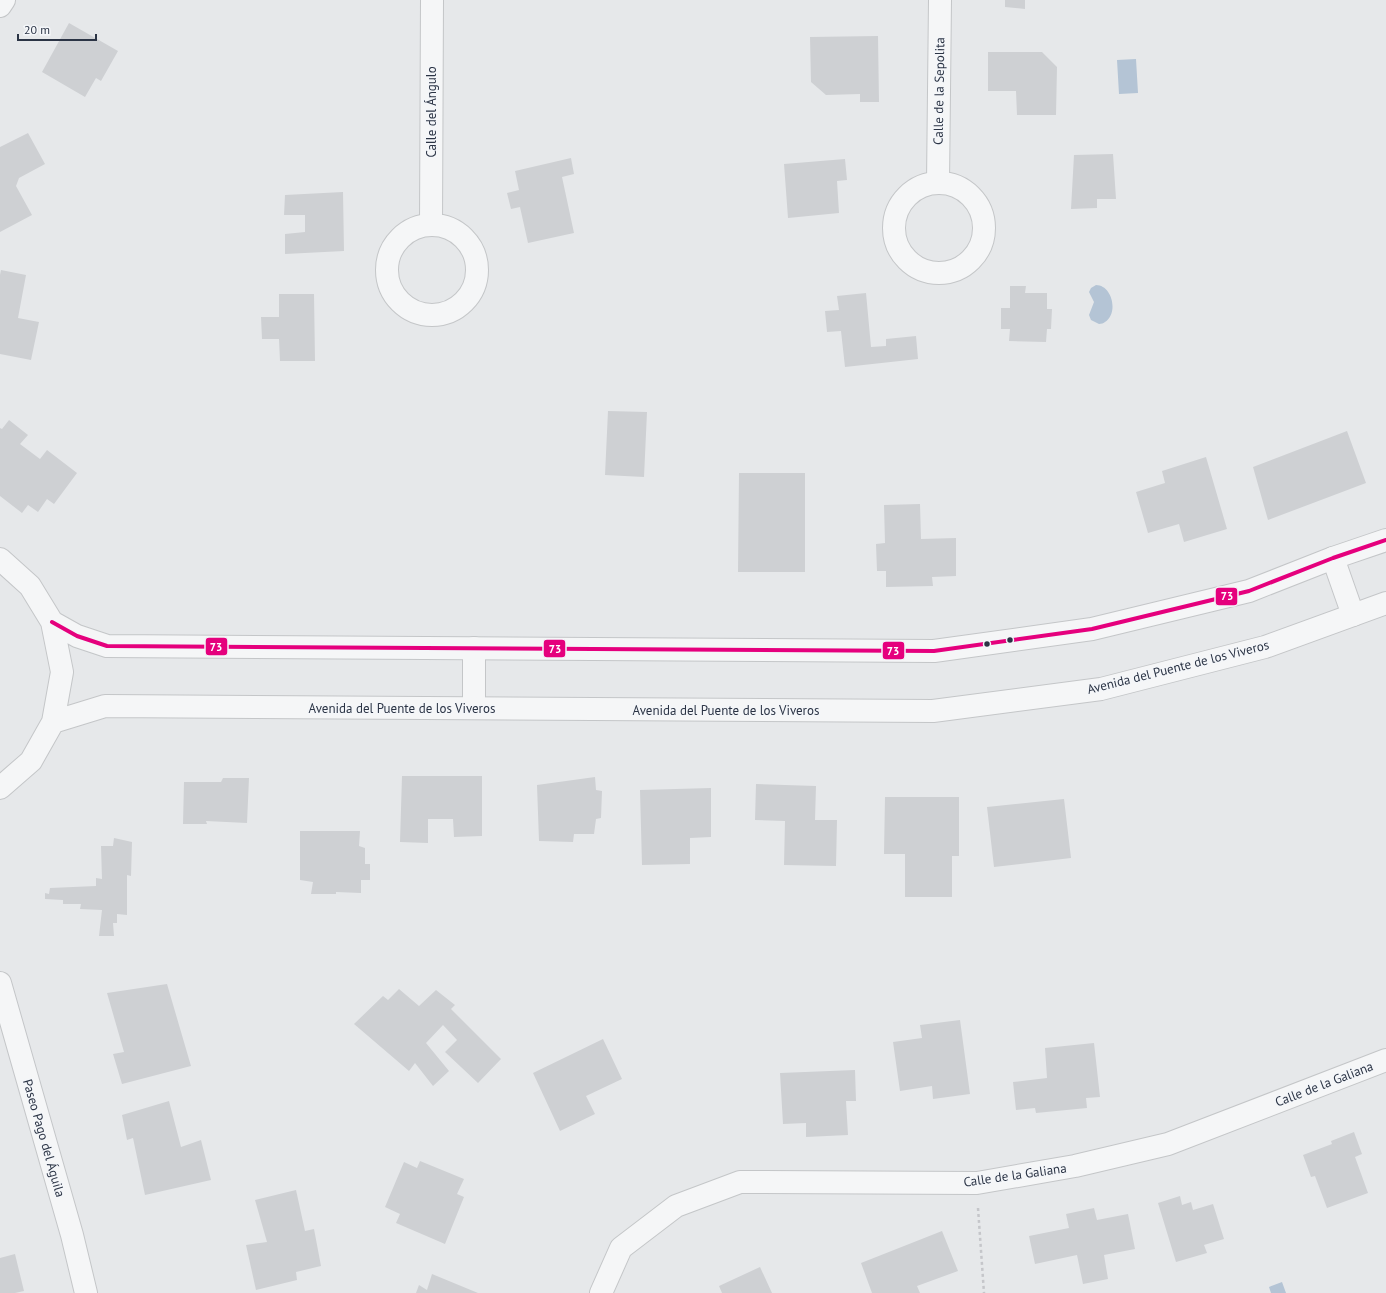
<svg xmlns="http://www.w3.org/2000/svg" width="1386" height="1293" viewBox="0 0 1386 1293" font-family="'PT Sans',sans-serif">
<rect width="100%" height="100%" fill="#e6e8ea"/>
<path fill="#b4c4d5" d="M1136,59l2,34 -19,1 -2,-34z
M1096,285c16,0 23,28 9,37 -1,1 -4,2 -6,2l-8,-4 -2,-5 5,-13 -5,-10 2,-4z
M1282,1282l4,11h-15l-2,-6z"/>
<path fill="#ced0d3" d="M1005,0h20v9l-20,-2z
M69,23l49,28 -17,30 -5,-3 -11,19 -43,-25z
M878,36l1,66h-19v-8l-34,1 -15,-13 -1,-45z
M988,52h54l15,15 -1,48h-39l-1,-24h-28z
M28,133l17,31 -26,14 -3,8 16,29 -32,17v-85z
M1113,154l3,45h-19v9l-26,1 3,-54z
M571,158l3,16 -12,3 12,56 -46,10 -8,-36 -9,2 -4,-16 12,-3 -4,-19z
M845,159l2,21 -10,1 2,32 -51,5 -4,-54z
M343,192l1,59 -59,3v-20l20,-2v-17h-21l1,-20z
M1,270l25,5 -8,43 21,4 -8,38 -31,-6v-79z
M1010,286h16l-1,7h22v16h5l-1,20h-4l-1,13 -37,-1 1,-12h-9v-21h9z
M866,293l5,54 15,-1v-7l30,-3 2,23 -73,8 -4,-36 -14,1 -2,-21 14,-1 -2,-14z
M279,294h35l1,67h-35l-1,-22h-17l-1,-22h18z
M608,411l39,1 -3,65 -39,-2z
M9,420l19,15 -8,9 20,15 7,-9 30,23 -23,31 -7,-5 -9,13 -10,-7 -6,8 -22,-17v-68l2,1z
M1347,431l19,52 -98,37 -15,-53z
M1206,457l21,72 -43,13 -5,-18 -31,9 -12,-41 29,-9 -3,-12z
M739,473h66v99h-67z
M920,504l1,35 35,-1v38l-24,1 1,9 -47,1v-16h-9l-1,-27 9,-1 -1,-38z
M402,776h80v60l-28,1 -1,-18h-25v24l-28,-1z
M595,777l1,13 6,1 -1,27 -5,1 -2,15h-20l-1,8 -34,-1 -2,-56z
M223,778h26l-2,45 -41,-2 1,3h-24l1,-42h37z
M756,784l60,2 -1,34h22l-1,46 -52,-1 1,-44 -30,-1z
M711,788v49l-21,1v26l-48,1 -2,-75z
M885,797h74v59h-7v41h-47v-43h-21z
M1064,799l7,59 -77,9 -7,-60z
M300,831h60l-1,15 6,2v16h5v16h-9v13l-25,-1v2h-25l2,-12 -13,-2z
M114,838l18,4 -1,34 -4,-1v40l-10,-1v9h-4l1,13h-15l3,-26 -22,-1 1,-5h-18v-4l-18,-1v-6l4,1 1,-6 46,-2v-8l6,1 -1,-33h12z
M167,984l24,82 -69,18 -9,-30 11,-2 -17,-59z
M399,989l20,17 17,-16 19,15 -4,4 50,50 -23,24 -33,-31 12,-12 -14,-15 -17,18 23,28 -16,15 -18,-23 -6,8 -55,-47 29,-28 5,4z
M960,1020l10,74 -37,5 -1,-13 -32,5 -7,-49 29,-4 -2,-13z
M603,1039l19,40 -36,17 9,18 -35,17 -27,-58z
M1094,1043l6,54 -14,1 1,10 -51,5 -1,-5 -19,2 -3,-28 34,-4 -2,-30z
M855,1070l1,31h-10l2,34 -42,2v-14l-23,1 -3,-51z
M169,1101l12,46 20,-7 10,40 -66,15 -12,-57 -6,2 -5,-25z
M1354,1132l8,22 -7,3 13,36 -41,15 -12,-32 -4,1 -8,-22 29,-11 -1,-3z
M420,1161l44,18 -7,15 7,3 -19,47 -49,-21 4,-9 -15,-7 19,-45 13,6z
M296,1190l9,41 9,-2 7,37 -25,6 1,8 -41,10 -10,-45 21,-3 -12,-42z
M1180,1196l2,9 9,-3 2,8 20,-6 11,35 -20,6 3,8 -31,9 -18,-59z
M1094,1208l3,12 31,-6 7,35 -31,6 4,24 -25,5 -6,-29 -42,9 -6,-28 40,-8 -3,-14z
M942,1231l16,40 -41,15 3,7h-48l-11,-30z
M15,1254l9,37 -9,2h-15v-35z
M760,1267l12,26h-50l-3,-7z
M432,1274l46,19h-62l3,-8 8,5z"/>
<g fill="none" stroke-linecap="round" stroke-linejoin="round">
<defs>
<path id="minor" d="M0,6l4,-6
M894 228a45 45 0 1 1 90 0a45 45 0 1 1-90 0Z
M938,183l2,-183
M431,224l1,-224
M387 270a45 45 0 1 1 90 0a45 45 0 1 1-90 0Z
M1333,558l20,57
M474,648v60
M0,983l72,252 14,58
M601,1293l20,-45 55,-42 64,-24 237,1 98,-17 93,-22 218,-84"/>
<path id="tertiary" d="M0,559l30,27 22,36 10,50 -9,50 -22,39 -31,27
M52,622l25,14 30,10 827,5 158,-22 157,-38 84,-33 53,-18
M53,722l52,-16 828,5 168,-22 164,-42 121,-44"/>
</defs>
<use href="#minor" stroke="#c4c6c8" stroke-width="24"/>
<use href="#tertiary" stroke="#c4c6c8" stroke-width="24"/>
<path stroke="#c5c6ca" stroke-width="2.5" stroke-dasharray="3 3" stroke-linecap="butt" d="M978,1208l6,85"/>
<use href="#minor" stroke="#f5f6f7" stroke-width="22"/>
<use href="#tertiary" stroke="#f5f6f7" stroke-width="22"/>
<defs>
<path id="bus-1" d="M52,622l25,14 30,10 827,5 158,-22 157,-38 84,-33 53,-18"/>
</defs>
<use href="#bus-1" stroke="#f4f6f9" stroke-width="7"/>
<use href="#bus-1" stroke="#e5007d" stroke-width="4"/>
</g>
<g fill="#2b3445" stroke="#f4f6f9" stroke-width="1.5">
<circle cx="1010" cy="640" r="3.5"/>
<circle cx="987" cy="644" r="3.5"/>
</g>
<g text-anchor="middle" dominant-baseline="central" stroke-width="3" stroke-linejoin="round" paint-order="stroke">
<g font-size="13" fill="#2b3445" stroke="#f4f6f9">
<text transform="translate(939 91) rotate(-89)">Calle de la Sepolita</text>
<text transform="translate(431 112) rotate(-90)">Calle del Ángulo</text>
<text transform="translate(1178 667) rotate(-14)">Avenida del Puente de los Viveros</text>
<text x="402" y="708">Avenida del Puente de los Viveros</text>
<text x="726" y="710">Avenida del Puente de los Viveros</text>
<text transform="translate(1324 1084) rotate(-21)">Calle de la Galiana</text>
<text transform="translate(44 1138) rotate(74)">Paseo Pago del Águila</text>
<text transform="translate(1015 1175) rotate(-8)">Calle de la Galiana</text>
</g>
</g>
<g stroke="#f4f6f9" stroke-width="1.5">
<rect x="1215" y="587" width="23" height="19" rx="4" fill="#e5007d"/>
<rect x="205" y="637" width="23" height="19" rx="4" fill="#e5007d"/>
<rect x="543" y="639" width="23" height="19" rx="4" fill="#e5007d"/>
<rect x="882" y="641" width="23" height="19" rx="4" fill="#e5007d"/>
</g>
<g font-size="11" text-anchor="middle" font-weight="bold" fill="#fff">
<text x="1227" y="600">73</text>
<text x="216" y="651">73</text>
<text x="555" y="653">73</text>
<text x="893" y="655">73</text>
</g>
<path d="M18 34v6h78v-6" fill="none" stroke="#2b3445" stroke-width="2"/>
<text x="24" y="34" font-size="12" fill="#2b3445" stroke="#f4f6f9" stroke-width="3" paint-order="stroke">20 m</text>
</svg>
